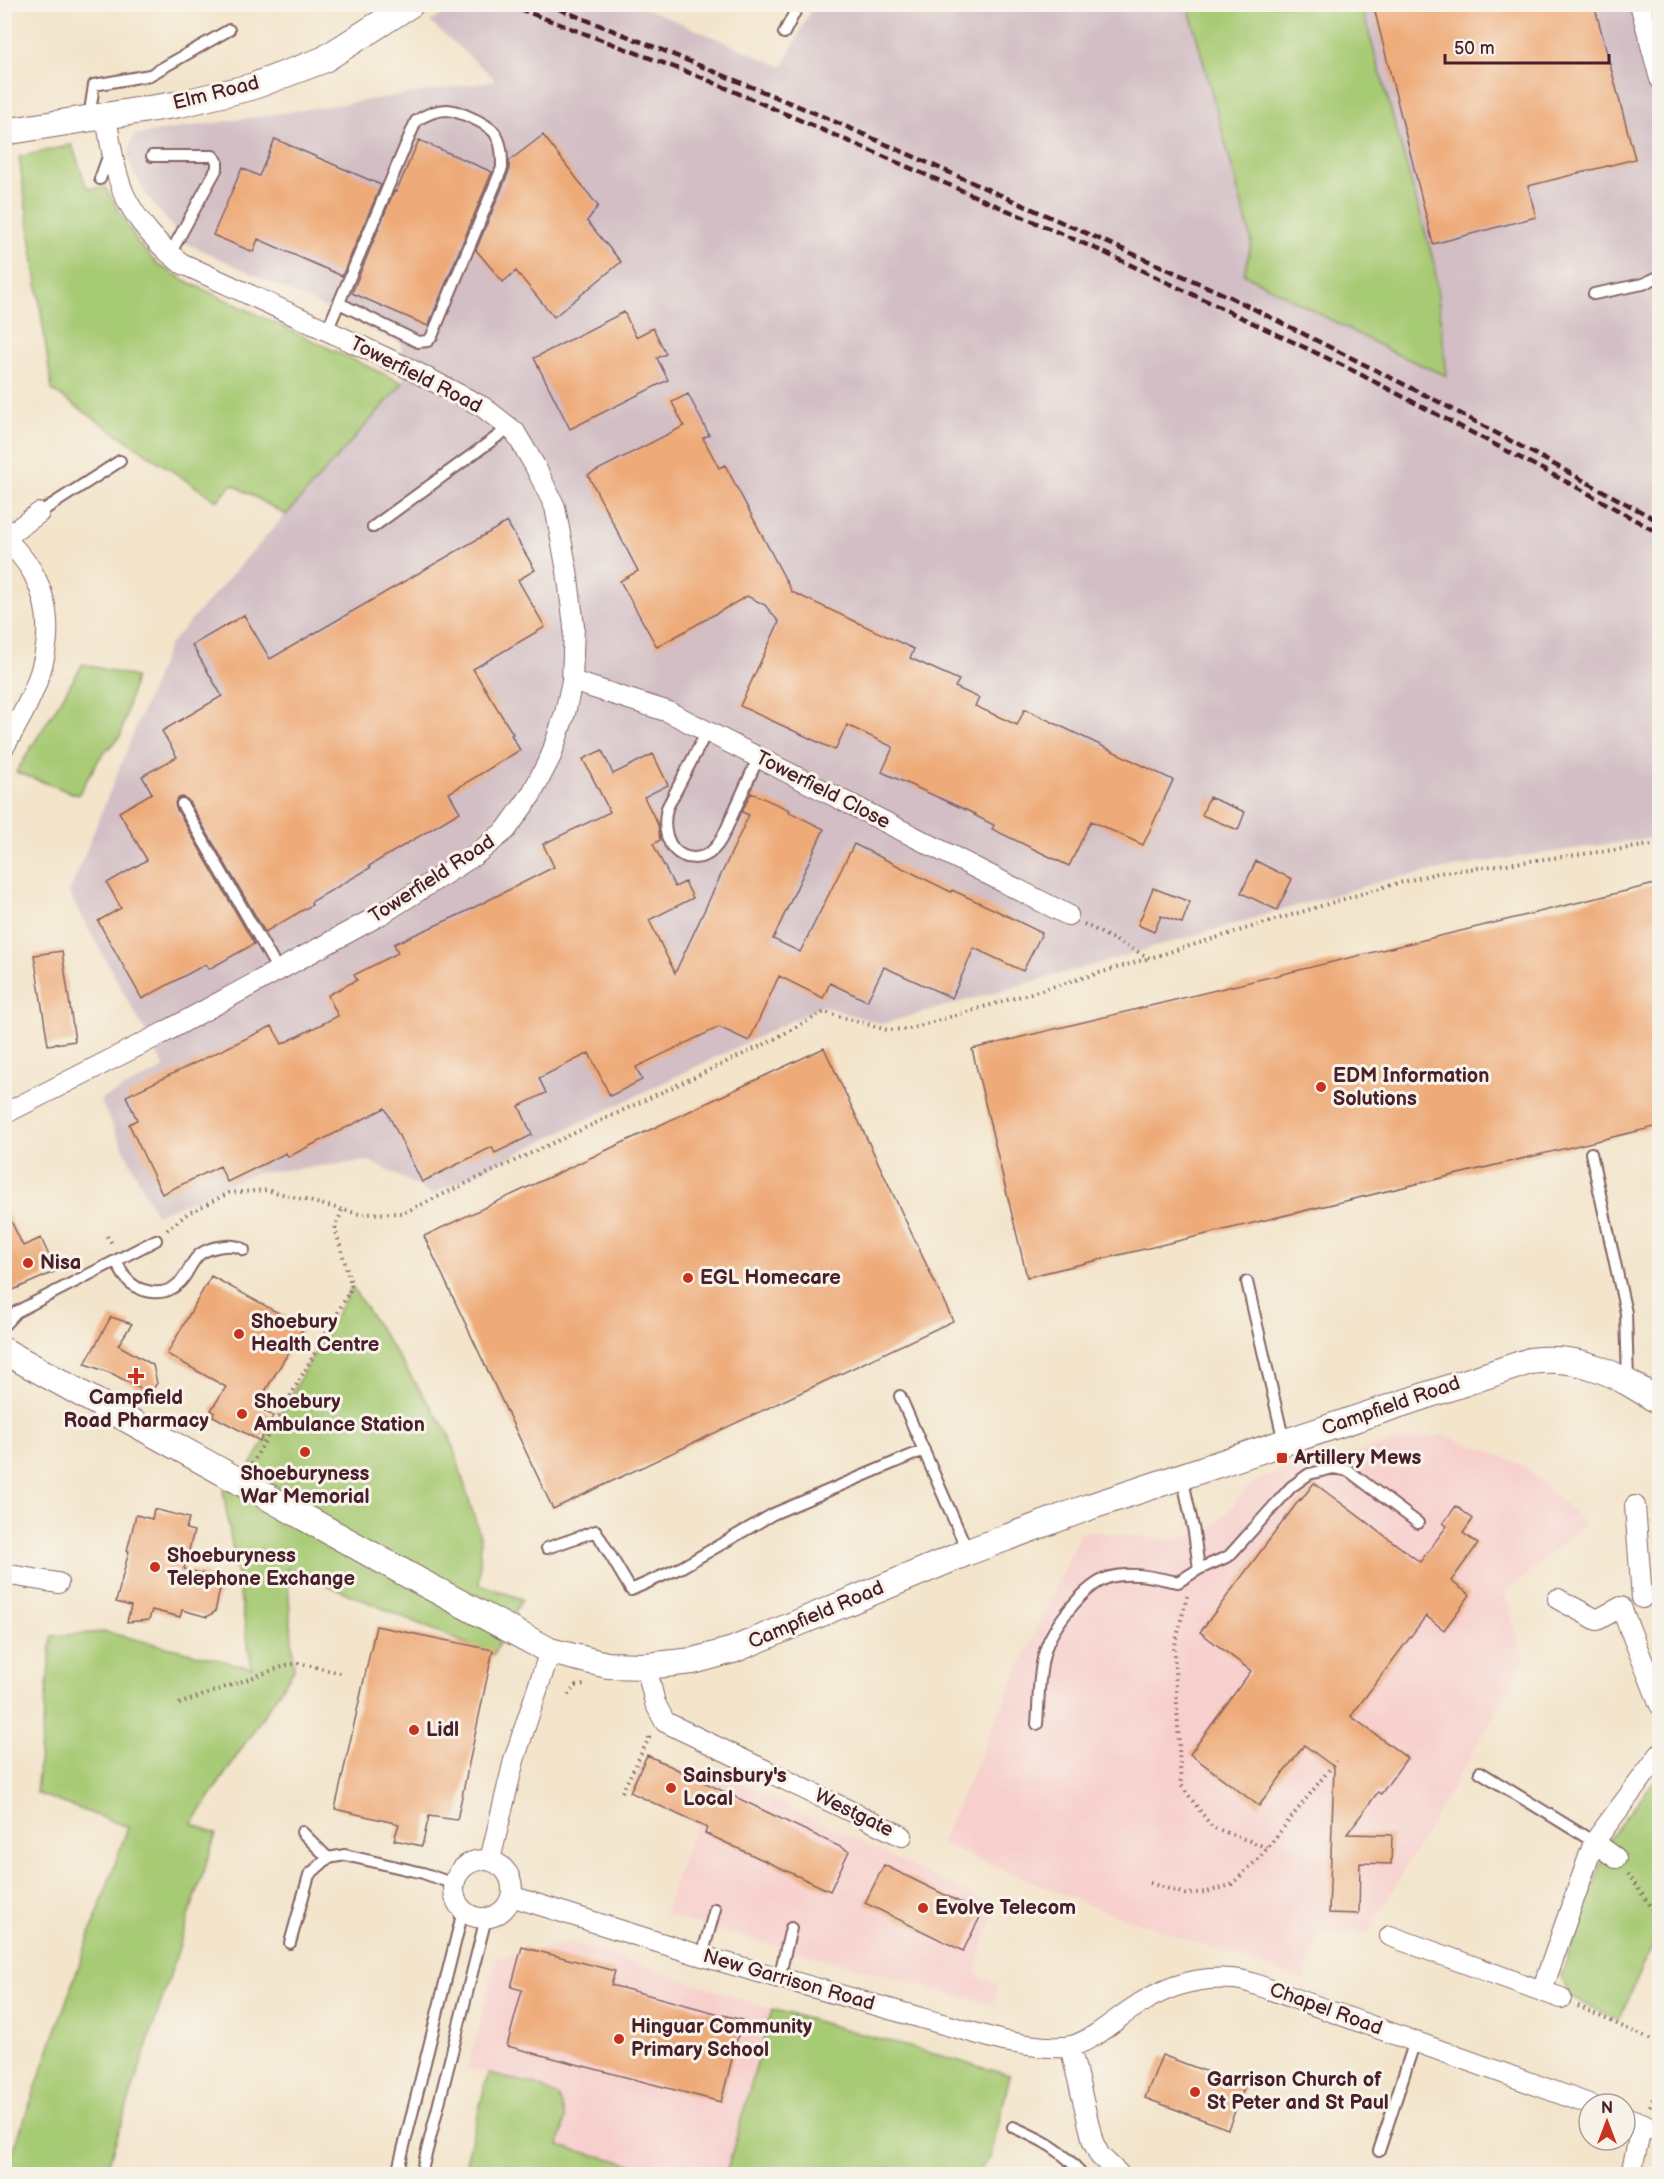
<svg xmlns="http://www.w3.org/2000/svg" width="1664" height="2179" viewBox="0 0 1664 2179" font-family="'Balsamiq Sans',sans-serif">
<rect width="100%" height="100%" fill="#f7f3e8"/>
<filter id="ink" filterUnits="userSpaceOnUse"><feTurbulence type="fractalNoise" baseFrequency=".0167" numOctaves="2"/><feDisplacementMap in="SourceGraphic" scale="12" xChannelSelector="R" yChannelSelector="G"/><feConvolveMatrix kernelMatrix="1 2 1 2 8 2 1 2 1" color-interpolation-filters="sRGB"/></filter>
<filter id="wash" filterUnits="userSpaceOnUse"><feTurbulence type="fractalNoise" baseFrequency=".008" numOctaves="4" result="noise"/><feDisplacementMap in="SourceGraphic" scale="24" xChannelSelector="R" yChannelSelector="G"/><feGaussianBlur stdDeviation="1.35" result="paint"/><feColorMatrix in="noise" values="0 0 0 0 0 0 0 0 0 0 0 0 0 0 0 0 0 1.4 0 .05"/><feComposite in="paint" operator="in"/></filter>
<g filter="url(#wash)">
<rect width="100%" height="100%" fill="#f3e4ca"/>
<path fill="#f7d0ce" d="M1443,1435l48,16 34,16 30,27 30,30 -80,70 20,68 -157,271 -49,-1 -15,49 -202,-71 -162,-66 140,-311 8,-2 88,9 39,-15 37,-42 16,-8 125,-32z
M721,1774l275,133 -20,61 3,9 19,7 -5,21 -329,-90 23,-70z
M571,1942l201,67 -46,165h-55l-113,-28 7,-27 -28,-34 -70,-16 30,-111z"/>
<path fill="#d2bec4" d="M458,5h181l144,62 30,-62h846v832l-155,22 -115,20 -282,82 -225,63 -60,-18 -389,188 -64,-33 -113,12 -100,42 -56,-115 65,-32 -96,-175 100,-248 234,-262 -2,-40 -215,-100 -39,-47 -16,-29 -3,-13 3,-10 4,-9 360,-54 -3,-5 -62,-54z"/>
<path fill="#a7ca74" stroke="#787450" stroke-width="1.5" d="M1188,5h173l73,258 13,113 -53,-23 -150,-79 8,-32z
M72,145l15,43 18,-1 33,56 20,22 30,17 215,101 -117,132 -54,-31 -15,17 -165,-111 -33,-233z
M83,664l52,13 -14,58 -22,24 -21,36 -62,-23z
M352,1287l97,147 32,105 -2,45 43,15 -29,56 -206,-87 7,101 -102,155 24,10 -111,340h-100l123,-347 -92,-34 16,-157 54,-4 146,36 -29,-178 19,-9z
M1659,1775v156l-40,89 -48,-22 -10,-22 49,-139z
M772,2009l238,66 -19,81 -14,18h-251z
M488,2074l49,11 22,12 6,22 -6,27 112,28h-208z"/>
<g id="blocks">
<path fill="#eeab79" d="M1373,4h221l41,155 -107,27 8,31 -103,27z
M543,135l55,71 -11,15 34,41 -67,55 -38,-46 -13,11 -27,-32 33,-79v-10z
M275,139l106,46 -39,91 -84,-37 -5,13 -40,-17 29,-67 17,8z
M419,140l73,32 -64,154 -76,-33 42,-102 2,1z
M624,312l12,25 17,-9 13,26 -9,4 11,22 -98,49 -36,-71z
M688,394l21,41 -6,3 16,30 6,-3 67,127 122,57 -4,9 49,22 -4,7 24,11 -4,8 42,19 8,-16 148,71 -30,65 -52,-24 -22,45 -77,-37 2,-4 -20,-10 1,-1 -93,-42 11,-25 -46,-22 -12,25 -95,-44 39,-84 -14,-17 -18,-9 -90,51 -37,-66 18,-10 -50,-96 96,-49 -12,-24z
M507,522l28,48 -17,10 27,47 -72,42 40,65 -2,1 9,15 -71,43 11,19 -91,54 1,2 -59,34 1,3 -47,27 -77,-132 -5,-3 -5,1 -3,5 1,5 78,136 -45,25 -3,-5 -64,35 -44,-78 23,-13 -14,-25 40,-23 -28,-48 33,-19 -10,-17 35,-19 -15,-26 60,-35 -30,-51 52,-30 26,44z
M602,750l11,24 40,-20 15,31 -24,12 14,28 2,15 -7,4 22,43 10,-5 8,16 -44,22 26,53 74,-158 -7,-3 9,-19 39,17 -1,2 35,17 -51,110 27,13 54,-108 97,48 1,-2 39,18 51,25 -19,38 -49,-23 -22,50 -68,-31 -17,34 -37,-18 -7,15 -44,-22 -30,65 -30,-14 -83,40 6,13 -32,16 -21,-43 -50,25 7,15 -27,13 13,29 -37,18 -3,-6 -70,35 -37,-74 -97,49 -2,-4 -59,29 -7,-16 -58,28 -33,-70 8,-4 -11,-24 146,-70 10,18 56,-28 -10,-21 29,-15 -3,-5 44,-22 -4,-9 67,-30 93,-47 -11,-23 67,-32 -27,-53z
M1209,797l36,15 -7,18 -36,-15z
M1256,861l36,18 -15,31 -36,-17z
M1659,883v243l-632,151 -55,-228z
M1153,888l37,14 -8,21 -21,-7 -7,16 -16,-7z
M62,951l13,90 -27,4 -14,-90z
M824,1048l129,273 -400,188 -129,-273z
M4,1206l19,40 18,-8 15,33 -52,23z
M211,1276l93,51 -48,79 17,10 -13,25 -47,-25 1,-4 -3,-2 15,-23 -59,-33z
M111,1317l21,7 -14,21 35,20 4,18 -7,11 -37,-20 -28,-10z
M1314,1483l106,79 27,-36 -4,-3 13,-17 17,13 -10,14 15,11 -27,37 19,14 -26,35 -18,-14 -75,100 56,42 -26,36 -3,-2 -31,42 45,1 -1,29 -31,-1 -1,51 -30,-1 5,-146 -30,-22 -45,61 -69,-52 61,-83 -51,-39 100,-133 1,1z
M154,1509l35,9 -3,11 8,2 -10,38 32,8 5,7 -6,28 -8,5 -25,-7 -2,7 -28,-7 -3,10 -22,2 4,-16 -15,-4 13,-51h-2l9,-36 16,4z
M376,1626l117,24 -36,170 -28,-4 -7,30 -28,-6 5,-16 -64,-15z
M647,1755l202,96 -19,40 -125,-58 2,-5 -77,-36z
M884,1865l98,48 -19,38 -98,-48z
M522,1947l93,24 -4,14 131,35 -21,82 -214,-56 15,-56 -11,-3z
M1162,2055l83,31 -17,43 -83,-31z"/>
</g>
</g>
<g filter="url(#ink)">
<use href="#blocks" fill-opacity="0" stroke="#856463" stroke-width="1.5"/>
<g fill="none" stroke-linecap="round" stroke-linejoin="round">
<defs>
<path id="service" d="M784,33l15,-29
M89,118l5,-33 56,-10 79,-45
M152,156h61l4,5v7l-47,86
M100,179l9,-25
M1594,294l49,-10 17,-8
M327,331l89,-210c9,-6 19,-11 31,-11 12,1 39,13 47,22 8,10 8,24 8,36l-70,168 -4,5 -10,1 -79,-39
M39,513l81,-52
M373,527l136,-99
M707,731l-40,77c-3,13 -3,28 6,40 11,13 30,13 41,1 9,-9 13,-22 18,-33 9,-20 18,-40 27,-60
M182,804l96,166
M1591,1153l35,160 2,68
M116,1261c3,5 5,11 9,16 12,16 38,21 53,7 10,-8 12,-22 22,-30 10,-7 33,-12 44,-4
M1247,1282l37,160
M4,1325l12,-13 140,-72
M900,1396l68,156
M547,1548l49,-17 35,59 51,-23 91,-53 151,-64
M1199,1569l30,-13 62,-69 18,-13 25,-6 15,3 69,52
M1037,1724c2,-23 1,-50 8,-73 7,-24 40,-67 65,-74 22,-6 46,1 68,5l21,-13 -5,-37 -12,-56
M1480,1772l114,70
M302,1832l26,26
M290,1943l19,-68 19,-17 17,-3 78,18 31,11
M702,1956l13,-47
M779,1978l12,-50
M1013,2127c27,12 51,23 68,47
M1379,2151l36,-110
M397,2174l66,-263
M421,2174l65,-256"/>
<path id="minor" d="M1640,4l20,75
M4,537c10,11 22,23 29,36 33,61 3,120 -29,174
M5,538l34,-25
M572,681l97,31 399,203
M4,1114l161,-82 215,-117 95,-60 31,-25 25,-35 20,-39 14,-43 7,-32 2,-55 -7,-55 -12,-64 -20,-41 -20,-34 -32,-25 -75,-39 -227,-105c-22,-17 -45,-43 -57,-69 -10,-24 -14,-53 -18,-78
M1635,1506l7,92
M4,1574l54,9
M1558,1599l39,21 24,-13 39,98
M646,1666l9,37 10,19 237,114
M1594,1842l22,16
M490,1860l24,-100 36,-109
M454 1889a29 29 0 1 1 58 0a29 29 0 1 1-58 0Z
M511,1896l191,60 301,85c17,3 52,9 69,5 22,-7 39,-23 58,-36 30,-21 65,-34 102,-31 11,0 22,5 31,8l326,117
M1390,1936l171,62
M1542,1990l52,-148 66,-88
M1070,2046l23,96 7,14 19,18
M1625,2117l17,6 18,10
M1631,2174l11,-51"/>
<path id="tertiary" d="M4,132l176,-28 71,-17 72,-27 88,-56
M4,1351l417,231 129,69 57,14 39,1 47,-5 40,-11 235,-98 121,-45 441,-146c53,-7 87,14 130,41"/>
</defs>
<use href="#service" stroke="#856463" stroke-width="14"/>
<use href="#minor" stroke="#856463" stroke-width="22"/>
<use href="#tertiary" stroke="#856463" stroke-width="28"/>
<path stroke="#856463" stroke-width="4" stroke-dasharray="1.5 4.5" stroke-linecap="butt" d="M1084,924l66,34 230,-70 58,-15 222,-29
M167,1230l20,-16 42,-21 38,-3 92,24 44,-1 362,-169 59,-32 63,18 22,-1 241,-71
M107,1236l6,9
M252,1464l100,-177 -17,-58 7,-19
M1187,1596l-13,53 7,136 31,42 56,21
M568,1695l8,-9 8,-1
M179,1704l108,-39 12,-2 41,10
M622,1792l27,-54 -1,-5
M1628,1874l32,46
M1150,1883l35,11 22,-2 24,-7 30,-29 75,-95
M1578,2006l82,38
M1650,2106l10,-22"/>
<use href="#service" stroke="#fff" stroke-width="10"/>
<use href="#minor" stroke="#fff" stroke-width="20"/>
<use href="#tertiary" stroke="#fff" stroke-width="26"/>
<path stroke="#4a1f2b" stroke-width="4.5" stroke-dasharray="9 4.5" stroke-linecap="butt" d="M506,4l197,74 398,173 247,117 236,123 76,43
M546,4l116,46 167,69 401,178 211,106 219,119"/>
</g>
</g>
<g fill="#c8321e" stroke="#f7f3e8" stroke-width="2">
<circle cx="1321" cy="1087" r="6"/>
<circle cx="28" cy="1263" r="6"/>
<circle cx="688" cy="1278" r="6"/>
<circle cx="239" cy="1334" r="6"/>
<path d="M133 1367h6v6h6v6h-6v6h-6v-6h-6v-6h6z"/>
<circle cx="242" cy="1414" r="6"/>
<circle cx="305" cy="1452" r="6"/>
<rect x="1276" y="1452" width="12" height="12" rx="3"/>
<circle cx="155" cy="1567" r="6"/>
<circle cx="414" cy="1730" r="6"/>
<circle cx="671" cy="1788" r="6"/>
<circle cx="923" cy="1908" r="6"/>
<circle cx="619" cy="2039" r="6"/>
<circle cx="1195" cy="2092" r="6"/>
</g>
<g text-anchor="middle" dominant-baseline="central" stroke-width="6" stroke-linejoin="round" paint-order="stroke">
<g font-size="20" fill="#4a1f2b" stroke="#f7f3e8">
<text transform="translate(216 93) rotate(-14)">Elm Road</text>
<text transform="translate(416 375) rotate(27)">Towerfield Road</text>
<text transform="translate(823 790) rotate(27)">Towerfield Close</text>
<text transform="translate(432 879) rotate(-33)">Towerfield Road</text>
<text transform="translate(1391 1406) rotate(-19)">Campfield Road</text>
<text transform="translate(816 1615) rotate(-23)">Campfield Road</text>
<text transform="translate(854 1813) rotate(26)">Westgate</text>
<text transform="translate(789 1980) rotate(16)">New Garrison Road</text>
<text transform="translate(1326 2009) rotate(20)">Chapel Road</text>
</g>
<g font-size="20" font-weight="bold" fill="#4a1f2b" stroke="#f7f3e8" text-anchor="start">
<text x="1333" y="1076">EDM Information<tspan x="1333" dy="23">Solutions</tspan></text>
<text x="40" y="1263">Nisa</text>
<text x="700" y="1278">EGL Homecare</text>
<text x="251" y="1322">Shoebury<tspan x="251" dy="23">Health Centre</tspan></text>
<text x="136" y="1398" text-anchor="middle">Campfield<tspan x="136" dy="23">Road Pharmacy</tspan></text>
<text x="254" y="1402">Shoebury<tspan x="254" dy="23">Ambulance Station</tspan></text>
<text x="1294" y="1458">Artillery Mews</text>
<text x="305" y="1474" text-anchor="middle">Shoeburyness<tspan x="305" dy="23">War Memorial</tspan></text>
<text x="167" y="1556">Shoeburyness<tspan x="167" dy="23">Telephone Exchange</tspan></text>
<text x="426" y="1730">Lidl</text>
<text x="683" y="1776">Sainsbury's<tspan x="683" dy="23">Local</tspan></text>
<text x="935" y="1908">Evolve Telecom</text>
<text x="631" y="2027">Hinguar Community<tspan x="631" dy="23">Primary School</tspan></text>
<text x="1207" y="2080">Garrison Church of<tspan x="1207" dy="23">St Peter and St Paul</tspan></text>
</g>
</g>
<rect width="1664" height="2179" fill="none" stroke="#f7f3e8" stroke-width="24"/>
<g transform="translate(1607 2122)"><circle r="28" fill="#f7f3e8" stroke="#b29e9c" stroke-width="1.5"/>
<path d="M0-4.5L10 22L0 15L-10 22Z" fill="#c8321e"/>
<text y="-9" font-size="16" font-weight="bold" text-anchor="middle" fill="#4a1f2b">N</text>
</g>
<path d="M1445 54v9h164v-9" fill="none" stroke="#4a1f2b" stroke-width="3"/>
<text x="1454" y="54" font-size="18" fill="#4a1f2b" stroke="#f7f3e8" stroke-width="4.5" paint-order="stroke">50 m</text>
</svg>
